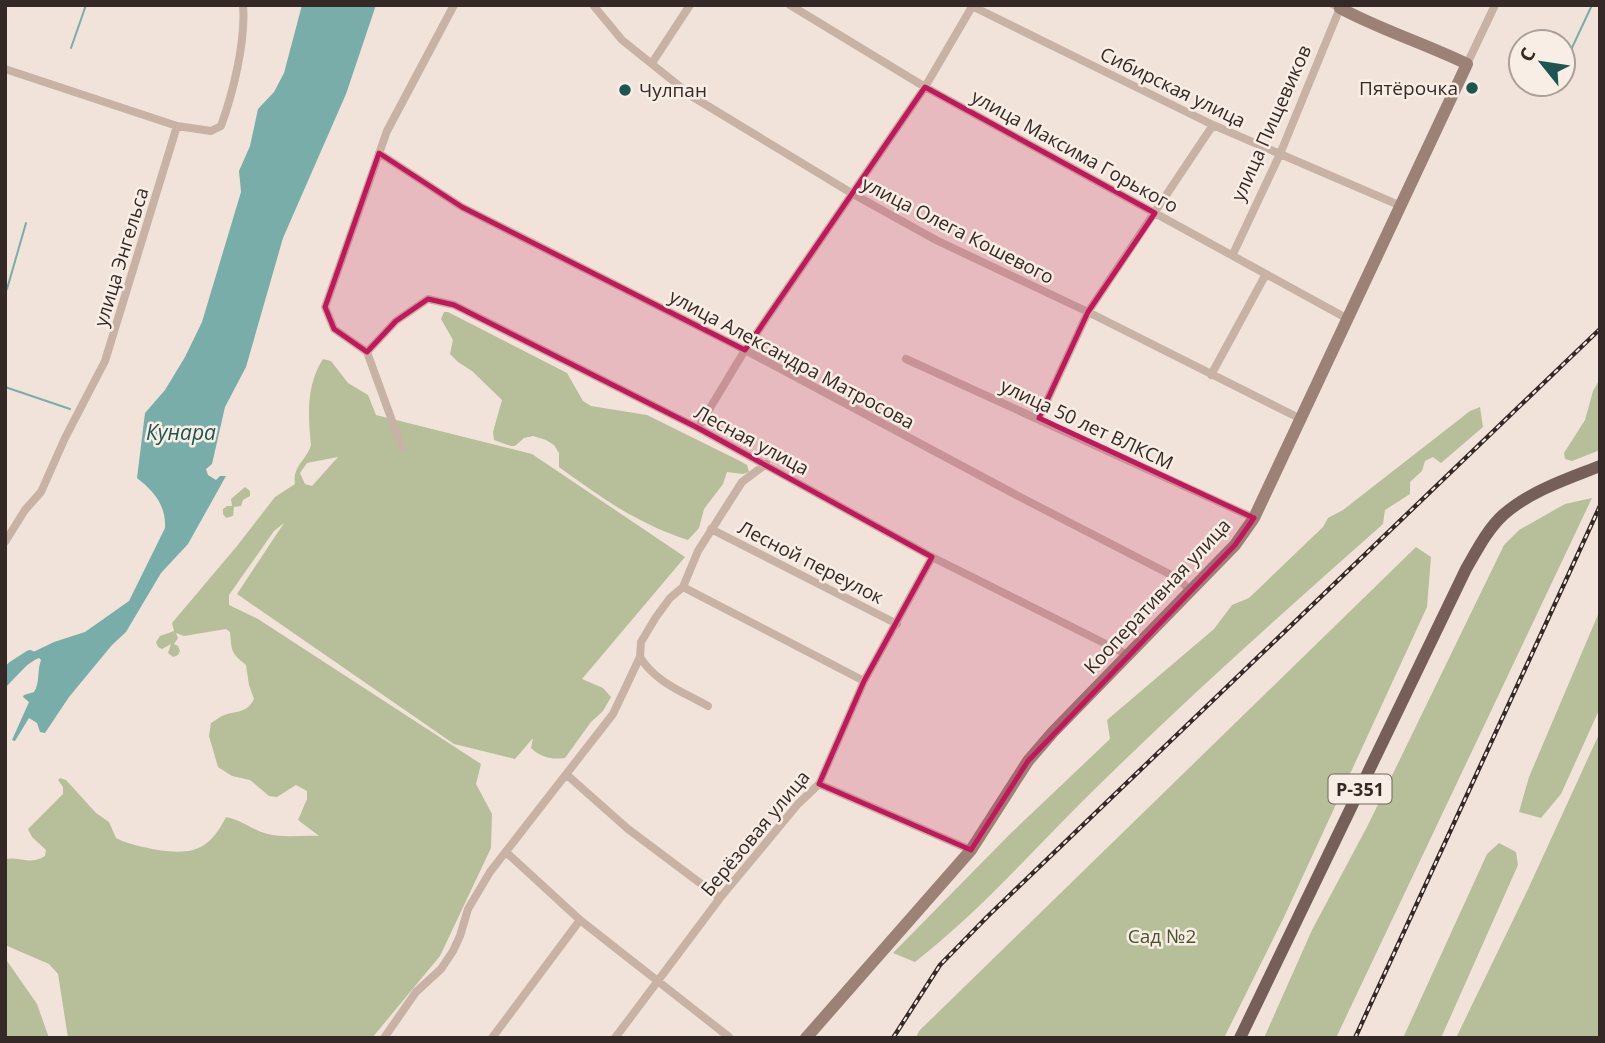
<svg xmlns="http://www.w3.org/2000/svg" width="1605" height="1043" viewBox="0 0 1605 1043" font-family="'Open Sans',sans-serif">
<rect width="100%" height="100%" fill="#f1e3d9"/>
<path fill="#b6bf9a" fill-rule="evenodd" d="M444,312h4l119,61 16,28 8,5 56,9 93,46 7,4 2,7 -6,2 -16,-2 -4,12 -19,25 -5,19 -11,12c-52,-17 -86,-42 -129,-73v-14l-5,-8 -8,-5 -13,-4 -9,2 -9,8h-4l-17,-6 -1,-8 9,-32 -30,-29 -14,-9 -8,-8 3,-14 -12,-21z
M323,359l8,2 17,22 20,12 8,20 156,39 153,103 -103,122 21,9 8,9 -8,14 -12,11 -26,36c-13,2 -25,-1 -34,-10l2,-10 -18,21 -61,-15 -217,-150 47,-71 -10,8 -45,64v10l29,14 223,145 -5,20 16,30 -1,34 -51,108 -68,82h-304l-10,-64 -9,-10 -44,-19v-86c17,-3 23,7 40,-3l1,-6 -14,-13 -4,-8 35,-35v-7l-5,-7 2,-2 6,2 30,33 13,9 7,16c14,7 27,9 42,12 36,5 51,0 68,-33 16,3 26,13 42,17 15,4 35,1 51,2l-21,-16 9,-21v-8l-11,-6 -19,12 -8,-1 -19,-16 -18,-4 -14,-9 -9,-31 2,-13c4,-2 7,-5 11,-7 13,-6 24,-1 32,-17l-5,-14 -3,-20c-16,-13 -14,-14 -16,-33l-4,-3 -42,7 -8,-3 2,5 -4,6 4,2 2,5 -2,4 -5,2 -5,-4 3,-9 -9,5 -4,-2 -2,-5 4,-6 14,-5 -2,-8 65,-77 38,-49 20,-13c-3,-18 12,-24 16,-39 -3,-29 -5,-60 12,-86zM338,457l-26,29 -7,-2 -5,-11 7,-10z
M1600,379v71l-28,11 -7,-2 -1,-6 21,-33 8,-29z
M1480,407l3,20 -42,36 -8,-6 -8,4 -3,10 -12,11v12l-25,16 -2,14c-95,84 -190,169 -281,258 -62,60 -119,127 -187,180l-22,-9 116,-118 101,-96 -3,-19 107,-91 18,-24 17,-7 74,-71 5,-9 15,-8 127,-99z
M245,487l5,4v5l-7,4 -2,6 -7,1 -1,9 -7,2 -3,-4v-5l4,-3h5l-1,-7z
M1592,498l-256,540h-72l48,-108 56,-105 136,-280 15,-15 46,-26z
M1416,547l15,10 -4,50 -143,310 -60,121h-308l3,-7z
M1600,610v98l-39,86 -20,24 -22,-6 10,-35z
M1600,732v306h-144l73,-151z
M1499,843l17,9 2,13 -77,173h-38l84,-184z
M5,958l32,46 12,34h-44z"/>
<path fill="#79adaa" d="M302,5h74l-30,89 -63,144 -37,129 -21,40 -13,57 -6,5 2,6 8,5 4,-4h6l-38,68 -27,29 -35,59 -14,13 -43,52 -24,36 -5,-1 -3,-9 -8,-5 -14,23 -3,-1 17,-38 -6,-5 1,-2 10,-3c6,-9 3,-22 7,-32l-2,-2 -9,4 -25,26v-12l20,-20 29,-14 31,-10 44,-31 36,-73c1,-22 -10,-36 -28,-50l8,-65 20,-23 20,-33 17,-35 39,-130 -2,-21 11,-25 8,-37 16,-17 10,-19z"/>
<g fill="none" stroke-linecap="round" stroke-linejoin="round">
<path stroke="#79adaa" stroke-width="2" d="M71,48l15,-43
M1563,67l29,-62
M1555,85v-1
M7,289l19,-66
M5,387l65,22"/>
<path stroke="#79adaa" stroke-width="12" d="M5,675l8,-8 17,-11"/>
<path stroke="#c8b2a5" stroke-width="8" d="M593,5l29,35 71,57 160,97 83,46 152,72 213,107
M790,5l135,82 423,232
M972,6l241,119 188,81
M652,63l38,-58
M1467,64l28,-59
M5,69l172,57
M379,153l83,54 283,143 277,148 157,81 11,12
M1233,254l47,-100 60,-146 -6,-3
M367,352l29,-31 32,-22 26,6 244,123 234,129 196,98
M906,359l348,159
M1211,375l55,-101
M1039,418l49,-106 125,-187
M698,428l47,-78 180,-263 48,-82
M402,448l-35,-96 -33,-23 -9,-22 62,-176 67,-126
M711,529l186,95
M5,542l20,-32 16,-18 24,-54 40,-77 72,-235 34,5 10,-5c12,-33 25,-85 22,-121
M683,587l181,94
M640,657c15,25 43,35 68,49
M567,775l61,54 92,69
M819,784l152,66
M507,853l73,67 149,117
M384,1038l32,-46 25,-23 12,-18 7,-15 8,-27 22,-37 123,-158 27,-57 1,-15 15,-25 14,-19 13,-11 15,-36 44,-69 24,-18
M492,1038l88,-118
M615,1038l105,-140 78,-94 21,-20 45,-103 68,-124"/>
<path stroke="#9c8177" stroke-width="12" d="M806,1038l165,-188 57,-89 25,-29 182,-187 19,-27 213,-454c-41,-20 -86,-34 -127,-56l1,-3"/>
<path stroke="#765f58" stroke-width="12" d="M1240,1038l226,-469c11,-19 21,-39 37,-54 27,-24 64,-36 97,-49"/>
<defs>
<path id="rail" d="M893,1038l47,-73 48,-49 612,-587
M1355,1038l245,-532"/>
</defs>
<use href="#rail" stroke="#342926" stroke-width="4.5"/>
<use href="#rail" stroke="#f9eee5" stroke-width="2" stroke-dasharray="5" stroke-linecap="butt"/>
</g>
<path fill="#c2185b" fill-opacity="0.2" stroke="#c2185b" stroke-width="5" stroke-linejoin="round" d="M925,87l230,126 -67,99 -49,106 215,100 -19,27 -207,216 -57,89 -152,-66 45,-103 68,-124 -234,-129 -244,-123 -26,-6 -32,22 -29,31 -33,-23 -9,-22 54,-154 83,54 283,143z"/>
<g fill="#1d5553" stroke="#f9eee5" stroke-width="2.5">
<circle cx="1472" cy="88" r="7"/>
<circle cx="625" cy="90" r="7"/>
</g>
<g text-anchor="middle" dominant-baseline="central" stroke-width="5" stroke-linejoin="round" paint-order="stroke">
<rect fill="#f9eee5" stroke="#6f645f" stroke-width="2" x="1328.5" y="774.5" width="63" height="29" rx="5"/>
<g font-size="18" font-weight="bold" fill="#342926">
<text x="1360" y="789">Р-351</text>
</g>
<g font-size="19" fill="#342926" stroke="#f9eee5">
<text transform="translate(1173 87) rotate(26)">Сибирская улица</text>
<text transform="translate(1271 123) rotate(-66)">улица Пищевиков</text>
<text transform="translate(1075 151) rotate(29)">улица Максима Горького</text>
<text transform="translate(958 230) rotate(27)">улица Олега Кошевого</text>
<text transform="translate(121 257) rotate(-73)">улица Энгельса</text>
<text transform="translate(792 359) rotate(28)">улица Александра Матросова</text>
<text transform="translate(1087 424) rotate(25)">улица 50 лет ВЛКСМ</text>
<text transform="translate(752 440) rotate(28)">Лесная улица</text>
<text transform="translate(811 562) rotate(27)">Лесной переулок</text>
<text transform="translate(1157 596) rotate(-47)">Кооперативная улица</text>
<text transform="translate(755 833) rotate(-50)">Берёзовая улица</text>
</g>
<g font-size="19" fill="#342926" stroke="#f9eee5" text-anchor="end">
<text x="1458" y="88">Пятёрочка</text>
<text x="639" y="90" text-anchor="start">Чулпан</text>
</g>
<g font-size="19" fill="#48522b" stroke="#f9eee5">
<text x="1162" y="936">Сад №2</text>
</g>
<g font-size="21" font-style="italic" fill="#1d5553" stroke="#f9eee5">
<text x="181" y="432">Кунара</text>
</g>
</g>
<rect width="1605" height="1043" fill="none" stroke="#342926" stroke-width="14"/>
<g transform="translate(1542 63) rotate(300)"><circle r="33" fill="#f9eee5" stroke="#aa9f99" stroke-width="2"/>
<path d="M0-5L12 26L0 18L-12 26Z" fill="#1d5553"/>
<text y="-10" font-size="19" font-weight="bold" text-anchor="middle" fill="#342926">С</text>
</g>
</svg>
